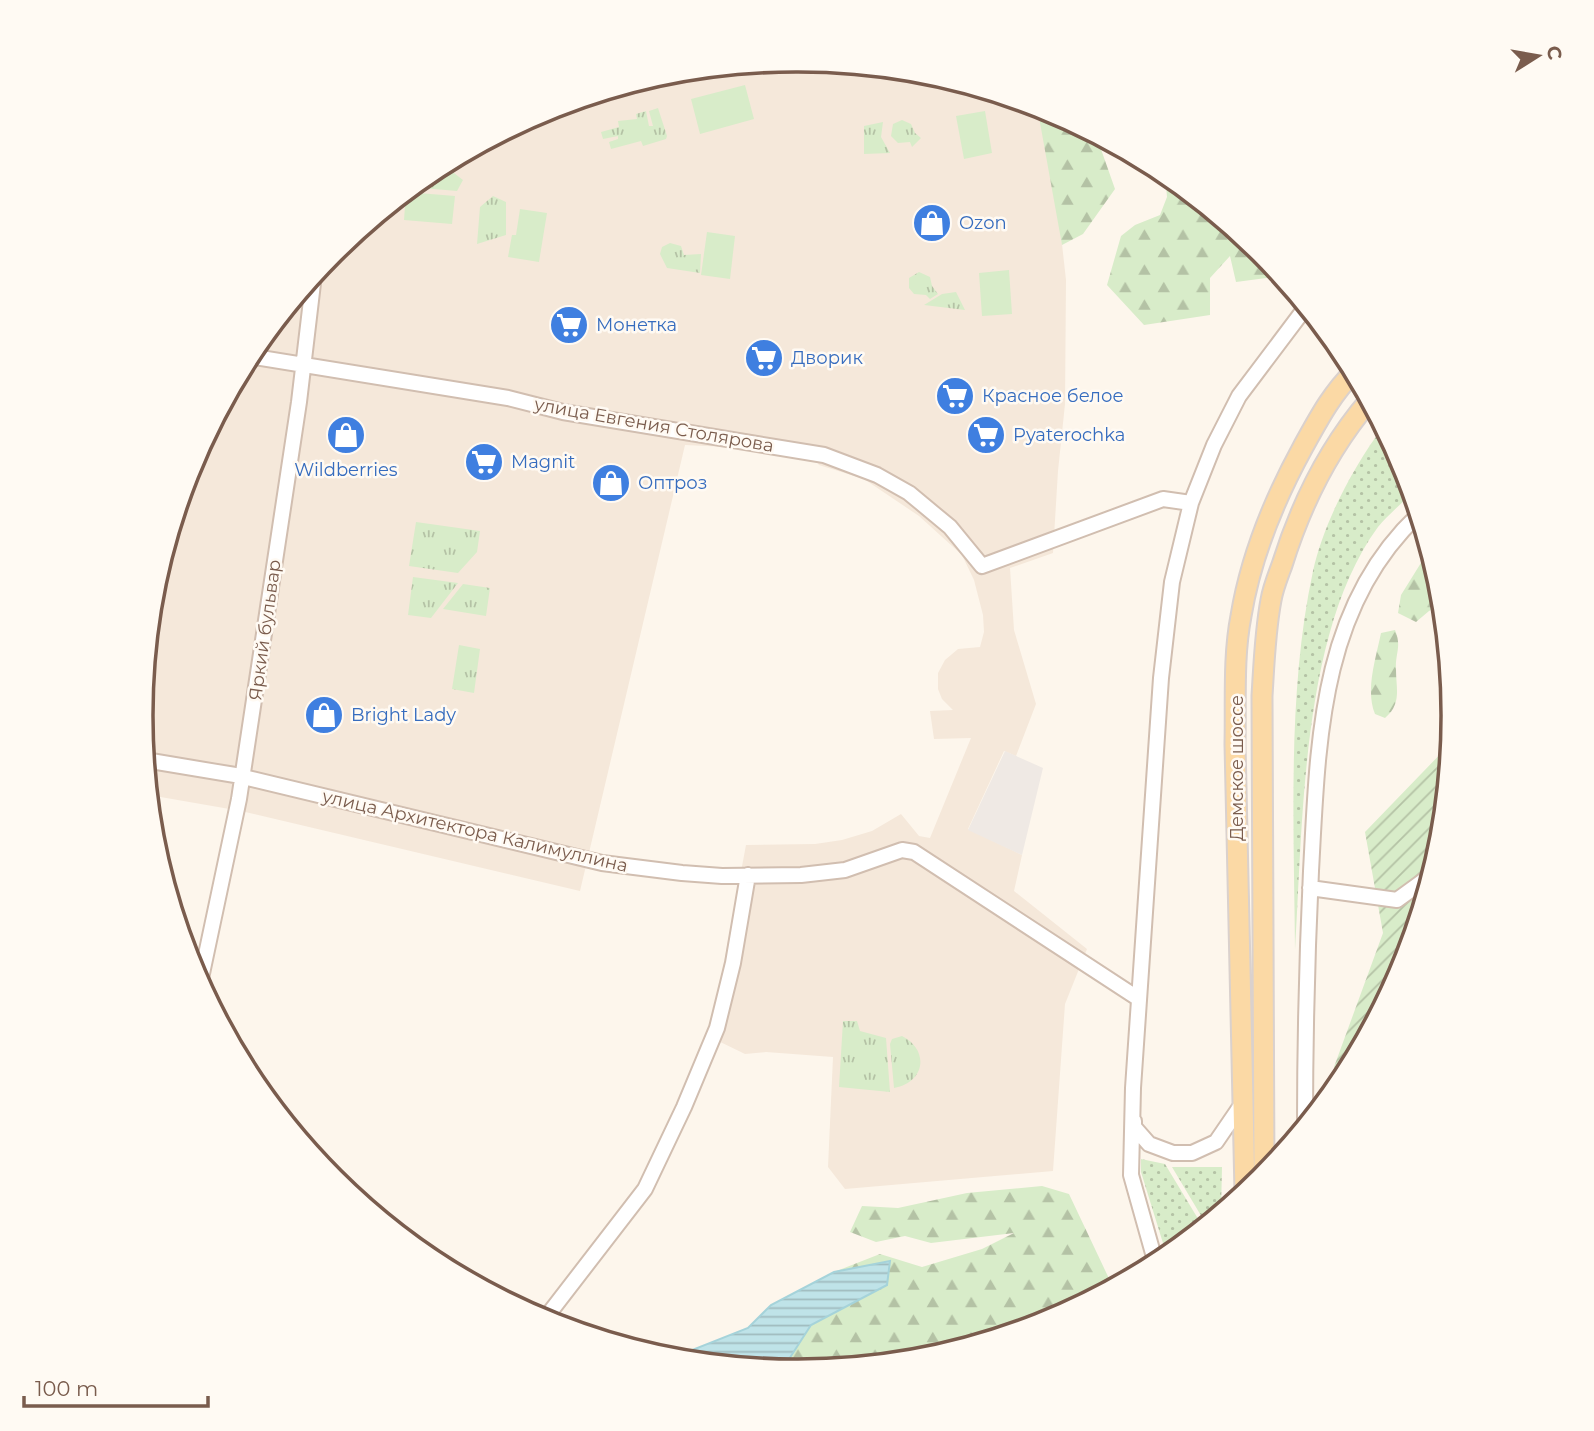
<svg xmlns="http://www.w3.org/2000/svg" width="1594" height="1431" viewBox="0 0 1594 1431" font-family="Montserrat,sans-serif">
<defs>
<pattern id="grass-dots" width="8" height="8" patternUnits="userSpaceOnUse" patternTransform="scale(1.75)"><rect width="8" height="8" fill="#d8ecc9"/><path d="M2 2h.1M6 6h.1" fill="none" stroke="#b4c2a5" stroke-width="1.8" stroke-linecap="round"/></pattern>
<pattern id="forest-firs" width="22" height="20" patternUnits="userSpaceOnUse" patternTransform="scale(1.75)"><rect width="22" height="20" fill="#d8ecc9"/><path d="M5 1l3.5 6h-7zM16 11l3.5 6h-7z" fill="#b4c2a5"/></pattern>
<pattern id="park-tufts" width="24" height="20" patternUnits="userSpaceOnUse" patternTransform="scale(1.75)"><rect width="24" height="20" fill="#d8ecc9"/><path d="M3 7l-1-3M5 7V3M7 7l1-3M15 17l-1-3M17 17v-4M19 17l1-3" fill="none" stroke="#b4c2a5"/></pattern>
<pattern id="garden-furrows" width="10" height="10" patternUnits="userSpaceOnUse" patternTransform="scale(1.75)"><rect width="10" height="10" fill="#d8ecc9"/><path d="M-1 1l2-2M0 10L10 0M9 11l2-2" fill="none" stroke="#b4c2a5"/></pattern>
<pattern id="water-rules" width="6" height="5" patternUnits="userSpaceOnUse" patternTransform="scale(1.75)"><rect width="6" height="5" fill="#bfe3e8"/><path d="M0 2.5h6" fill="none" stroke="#a0bbbe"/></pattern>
</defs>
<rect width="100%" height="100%" fill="#fdf6ec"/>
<path fill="#f5e8da" d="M797,60l128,12 112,34 4,17 20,112 5,45 -1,124 -7,67 -5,82 -43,15 4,62 22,74 -20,52 -12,-5 -36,78 54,26 -8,36 73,58 -22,55 -12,167 -208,18 -17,-22 5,-110 -67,-5 -21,2 -35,-17 36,-192 69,-1 27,-4 30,-9 29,-17 18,22 11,2 41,-100 -37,1 -4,-28 23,-1 -11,-11 -4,-10v-16l7,-13 13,-11 22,-2 4,-15 -1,-17 -9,-35 -12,-25 -43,-39 -55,-37 -45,-14 -3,-5 -68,-12 -63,-3 -105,446 -339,-80 -92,-16 -8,-80 13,-128 37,-123 61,-113 81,-100 100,-81 113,-61 123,-37z"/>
<path fill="#efe9e4" d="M1005,751l38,17 -21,87 -54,-25z"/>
<path fill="url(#grass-dots)" d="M1383,427l20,38 9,28c-11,11 -24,22 -34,34 -77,105 -75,296 -83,423 -1,-124 -8,-258 18,-379 11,-49 40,-104 70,-144z
M1141,1159l24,5 38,63 -36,29 -26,-84z
M1172,1167h50l-1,45 -15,12z"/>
<path fill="url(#forest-firs)" d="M1037,106l11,4 48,25 19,54 -32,45 -21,11z
M1165,173l96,79 20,24 -45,6 -6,-26 -20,22v37l-66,10 -37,-40 14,-49 14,-11 25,-10 7,-18z
M1429,550l11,38 2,16 -13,7 -13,11 -18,-9 3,-18z
M1395,630c7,17 0,23 1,40 0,18 6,34 -11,48l-10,-4c-10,-24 1,-56 6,-81z
M1042,1186l27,8 44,93 -65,35 -123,37 -128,12 -39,-3 76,-96 46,-18 42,13 60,-18 32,-16 -83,10 -26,-7 -29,6 -26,-10 12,-26 36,2 69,-15z"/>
<path fill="url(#park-tufts)" d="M658,108l9,28 -1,3 -23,7 -2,-5 -30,8 -2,-7 9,-3v-3l-15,3 -2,-7 18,-5 -1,-6 19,-2 -1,-5 10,-3 3,15h4l-4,-15z
M902,120l9,4 4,9 6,5 -9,9 -2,-5 -12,1 -7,-7 2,-12z
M883,122l-2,15 9,16 -26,1v-28z
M441,166h4l18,14 -6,11 -35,-3v-10z
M493,196l13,6v33l-29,9 3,-37z
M670,243l11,3 3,9 17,-1 -1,19 -33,-5 -7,-14 2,-7z
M919,272l11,5 2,9 6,8 -8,5 -4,-4 -12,-1 -5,-6v-10z
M956,292l9,18 -41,-5 18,-11z
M416,522l64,9 -3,21 -19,21 -49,-7z
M413,577l45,6 -27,35 -23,-3z
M463,584l27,4 -4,28 -43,-7z
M459,645l21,4 -6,44 -22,-4z
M843,1021h14l3,10 26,7 4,54 -51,-5z
M902,1036c28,14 23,47 -8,52l-4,-44 2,-5z"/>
<path fill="url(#garden-furrows)" d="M1450,744l-10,100 -37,123 -66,120 -3,-20 49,-134 -18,-101z"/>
<path fill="#d8ecc9" d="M745,85l9,34 -54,15 -9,-35z
M985,111l7,42 -28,6 -8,-43z
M406,192l49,4 -3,28 -48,-4z
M520,209l27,4 -8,49 -31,-5 4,-22h4z
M707,232l28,4 -5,43 -29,-4z
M1009,270l3,44 -30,2 -3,-43z"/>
<path fill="url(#water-rules)" stroke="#a5d3da" stroke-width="2" d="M890,1261l-3,24 -76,40 -29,45 -101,-10 6,-8 61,-24 23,-23 63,-33z"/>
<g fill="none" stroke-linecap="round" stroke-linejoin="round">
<defs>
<path id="minor" d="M249,356l259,42 55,14 261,43 53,20 32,18 41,34 32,39 181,-67 28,4
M145,760l90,15 367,88 80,10 40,3 79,-1 44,-5 57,-20 12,2 225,147
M1310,888l87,12 33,-24
M200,983l39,-184 60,-397 15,-127
M1134,1121v6l15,17 24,9h19l24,-11 26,-38
M1305,1126c0,-85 2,-170 6,-255 7,-127 8,-263 107,-356
M1156,1264l-25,-89 2,-87 28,-410 11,-96 19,-79 23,-58 25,-49 67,-89
M544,1320l101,-131 39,-82 33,-79 16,-65 15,-88"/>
<path id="major" d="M1264,1175l-2,-479c2,-32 3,-64 9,-96 2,-12 7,-24 11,-35 19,-61 46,-116 87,-164
M1245,1192l-10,-448c1,-42 -2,-87 6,-128 10,-61 33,-116 62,-169 15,-27 29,-54 51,-75"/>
</defs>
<use href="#minor" stroke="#d1beb0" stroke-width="18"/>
<use href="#major" stroke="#dad1cd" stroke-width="23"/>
<use href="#minor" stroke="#fff" stroke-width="14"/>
<use href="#major" stroke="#fbd9a5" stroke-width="19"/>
</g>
<defs>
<symbol id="shop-disc" viewBox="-11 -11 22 22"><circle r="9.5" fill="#3f7fe0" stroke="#fffaf3"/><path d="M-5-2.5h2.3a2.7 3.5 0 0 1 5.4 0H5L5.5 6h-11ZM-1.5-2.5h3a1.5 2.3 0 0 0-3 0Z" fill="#fff"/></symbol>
<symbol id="supermarket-disc" viewBox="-11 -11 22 22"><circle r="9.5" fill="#3f7fe0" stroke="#fffaf3"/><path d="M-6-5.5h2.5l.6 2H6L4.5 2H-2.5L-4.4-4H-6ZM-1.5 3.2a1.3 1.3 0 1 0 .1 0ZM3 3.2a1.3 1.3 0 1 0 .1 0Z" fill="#fff"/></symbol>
</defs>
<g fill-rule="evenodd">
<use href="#shop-disc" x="910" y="201" width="44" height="44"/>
<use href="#supermarket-disc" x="547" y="303" width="44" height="44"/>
<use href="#supermarket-disc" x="742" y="336" width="44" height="44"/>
<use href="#supermarket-disc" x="933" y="374" width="44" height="44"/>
<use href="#shop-disc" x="324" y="413" width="44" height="44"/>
<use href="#supermarket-disc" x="964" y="413" width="44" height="44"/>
<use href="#supermarket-disc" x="462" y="440" width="44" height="44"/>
<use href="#shop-disc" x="589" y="461" width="44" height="44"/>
<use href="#shop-disc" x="302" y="693" width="44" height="44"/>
</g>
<g text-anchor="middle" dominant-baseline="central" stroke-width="5" stroke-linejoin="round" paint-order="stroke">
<g font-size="18" fill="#366cbe" stroke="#fffaf3" text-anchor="start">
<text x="959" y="223">Ozon</text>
<text x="596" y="325">Монетка</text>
<text x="791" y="358">Дворик</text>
<text x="982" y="396">Красное белое</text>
<text x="1013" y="435">Pyaterochka</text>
<text x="511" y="462">Magnit</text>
<text x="346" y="470" text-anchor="middle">Wildberries</text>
<text x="638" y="483">Оптроз</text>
<text x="351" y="715">Bright Lady</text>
</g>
<g font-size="18" fill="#7a5c4d" stroke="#fffaf3">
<text transform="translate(654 425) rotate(10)">улица Евгения Столярова</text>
<text transform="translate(265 630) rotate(-82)">Яркий бульвар</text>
<text transform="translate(1237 768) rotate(-90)">Демское шоссе</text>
<text transform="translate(475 831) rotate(13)">улица Архитектора Калимуллина</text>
</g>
</g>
<path d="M0 0H1594V1431H0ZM796 72H798A643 643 0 0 1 1441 715V716A643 643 0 0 1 798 1359H796A643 643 0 0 1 153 716V715A643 643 0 0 1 796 72Z" fill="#fffaf3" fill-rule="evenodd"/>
<path fill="none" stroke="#7a5c4d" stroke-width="3.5" d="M796 72H798A643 643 0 0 1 1441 715V716A643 643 0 0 1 798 1359H796A643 643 0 0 1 153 716V715A643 643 0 0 1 796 72Z"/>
<g transform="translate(1538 56) rotate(79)" stroke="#fffaf3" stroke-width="5" paint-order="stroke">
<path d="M0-5L12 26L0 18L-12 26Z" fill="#7a5c4d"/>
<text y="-10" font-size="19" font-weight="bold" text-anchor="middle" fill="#7a5c4d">С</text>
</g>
<path d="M24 1396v10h184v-10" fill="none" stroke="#7a5c4d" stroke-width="3.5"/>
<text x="35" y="1396" font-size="21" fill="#7a5c4d" stroke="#fffaf3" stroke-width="5" paint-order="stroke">100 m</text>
</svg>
